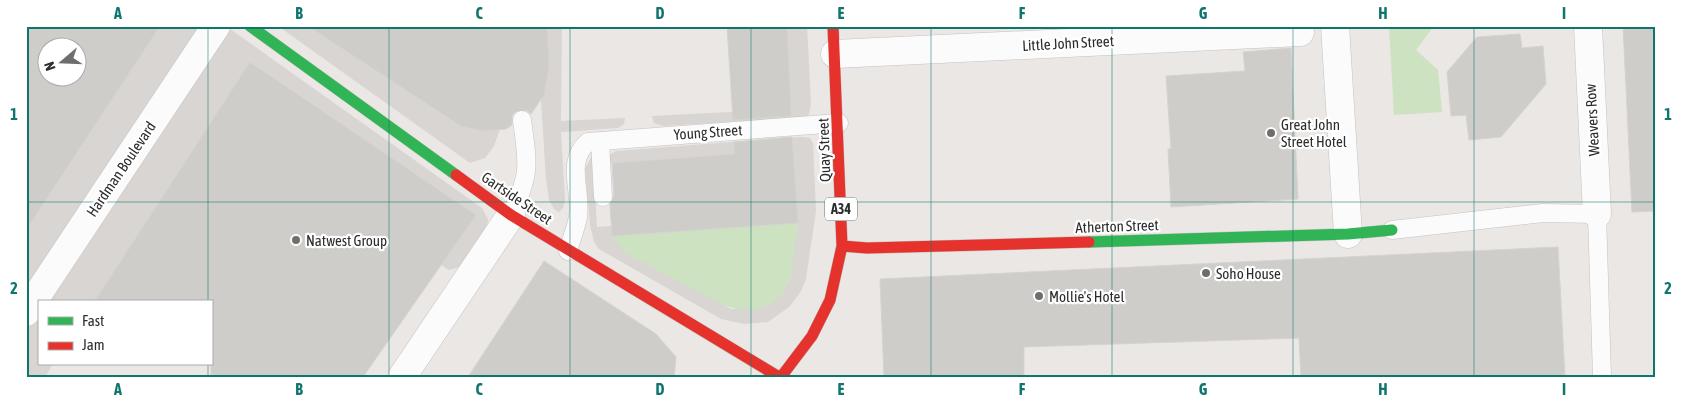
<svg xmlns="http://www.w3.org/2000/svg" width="1682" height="403" viewBox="0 0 1682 403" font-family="'Asap Condensed',sans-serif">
<rect width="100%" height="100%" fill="#eae7e4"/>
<path fill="#cce2c0" d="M1389,26h45l-18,24 22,20 4,42 -48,3z
M798,223c-2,15 -2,42 -8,56 -22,55 -72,25 -107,6 -18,-10 -40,-19 -57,-31 -5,-4 -10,-12 -14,-18z"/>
<path fill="#d8d5d2" d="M160,26h66l256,182 6,11 -1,10 -28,38 -10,3 -8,-5 35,-50 -226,-153 -156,240h-55v62h14l-8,13h-19v-147z
M278,26h37l146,100 22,5 17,-2 -6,17 -9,12 -15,5z
M547,26h15l-1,95 64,-3 -1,6 -6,4 -57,4 4,68 -2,8 -4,4 -5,-3 -5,-9 -3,-21 -5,-78 8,-34z
M787,26h20l4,78 -2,10 -3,3 -143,9 -9,-3 -2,-7 138,-7z
M803,137l7,1 3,5 3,68 -10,68 -6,14 -11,14 -21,15 -24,2 -23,-5 -122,-70 -5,-7 -4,-17 -5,-56 8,-15 4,73 14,-1 1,10 13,17 106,56h27l13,-5 11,-10 9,-16 7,-55 -37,-80 3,-4z
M744,141l5,12 -142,10 2,-8 7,-4z"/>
<path fill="#cfcdca" stroke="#d5d3d0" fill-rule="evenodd" d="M26,26h134l-134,204zM48,48h30v30h-30z
M308,26h239l2,40 -5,29 -13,19 -5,-4 -11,2 -3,4v9l-6,4 -23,2 -22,-5z
M727,26h60l4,90 -58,4z
M1623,26h33v185l-24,1z
M1520,34l2,14 21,-2 3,38 -45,53 -32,3 -3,-25 -15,1 -4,-44 30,-35z
M1291,48l7,151 -127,8 -3,-58h3l-5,-73 79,-5 -2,-19z
M250,62l226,153 -113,162h-152v-75h-117z
M792,137l6,86 -186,13 -2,-31 4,-9 -2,-33 123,-9 -1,-12z
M1558,247l7,130h-264l-2,-39 -275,9v30h-140l-4,-98z
M544,261l112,73 20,23 -2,20h-206z"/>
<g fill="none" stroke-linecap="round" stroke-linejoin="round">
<defs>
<path id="lane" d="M600,141l3,56
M511,215c20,-42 17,-51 11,-95
M1392,230l151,-17 54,1 5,163
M568,251c3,-11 8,-23 10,-34 4,-26 -13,-56 10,-75l251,-19"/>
<path id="street" d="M1335,26l13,208
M1588,26l9,188
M835,54l465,-22
M26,312l190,-286
M402,377l109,-162"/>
<path id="fast" d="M250,26l206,149
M1089,242l259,-8 44,-4"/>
<path id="jam" d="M456,175l55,40 268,162
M842,246l25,2 222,-6
M781,377l31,-41 18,-36 12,-54 -9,-220"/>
</defs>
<use href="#lane" stroke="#c4c3c3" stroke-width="19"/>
<use href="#street" stroke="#c4c3c3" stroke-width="29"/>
<use href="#fast" stroke="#c4c3c3" stroke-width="12"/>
<use href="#jam" stroke="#c4c3c3" stroke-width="12"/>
<use href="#lane" stroke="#fcfbfb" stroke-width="18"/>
<use href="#street" stroke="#fcfbfb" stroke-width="28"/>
<use href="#fast" stroke="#30b455" stroke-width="11"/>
<use href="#jam" stroke="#e5322d" stroke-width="11"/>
</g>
<path fill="none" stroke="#0f766e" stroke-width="1" stroke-opacity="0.55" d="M208,26v276M389,26v351M570,26v351M751,26v351M931,26v351M1112,26v351M1293,26v351M1474,26v351M26,202h1630M208,364v13"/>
<g fill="#6f6e6d" stroke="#fff" stroke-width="2">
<circle cx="1271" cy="133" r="5"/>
<circle cx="296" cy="240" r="5"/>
<circle cx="1206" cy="273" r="5"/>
<circle cx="1039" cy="296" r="5"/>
</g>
<g text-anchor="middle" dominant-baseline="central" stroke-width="4.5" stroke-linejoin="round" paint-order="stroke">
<rect fill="#fff" stroke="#6c6c6c" stroke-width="1" x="825" y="197.5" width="32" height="23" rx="4"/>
<g font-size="14" font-weight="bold" fill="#2d2d2d">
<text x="841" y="209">A34</text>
</g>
<g font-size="15" fill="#2d2d2d" stroke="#fff">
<text transform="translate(1068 43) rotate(-3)">Little John Street</text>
<text transform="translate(1592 120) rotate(-93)">Weavers Row</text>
<text transform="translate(708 132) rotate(-4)">Young Street</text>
<text transform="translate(824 150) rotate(-92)">Quay Street</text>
<text transform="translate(121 169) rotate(-56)">Hardman Boulevard</text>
<text transform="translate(517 198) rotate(34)">Gartside Street</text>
<text transform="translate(1117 226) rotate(-2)">Atherton Street</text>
</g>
<g font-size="15" fill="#2d2d2d" stroke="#fff" text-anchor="start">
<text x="1281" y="124">Great John<tspan x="1281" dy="17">Street Hotel</tspan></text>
<text x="306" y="240">Natwest Group</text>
<text x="1216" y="273">Soho House</text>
<text x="1049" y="296">Mollie's Hotel</text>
</g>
</g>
<rect width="1682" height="403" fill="none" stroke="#ffffff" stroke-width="55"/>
<rect x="38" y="300" width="175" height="65" fill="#ffffff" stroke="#ababab"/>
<rect x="48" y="317" width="25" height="8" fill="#30b455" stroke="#ababab"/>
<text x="82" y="326" font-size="15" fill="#2d2d2d">Fast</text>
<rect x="48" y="342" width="25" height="8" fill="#e5322d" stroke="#ababab"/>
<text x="82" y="350" font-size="15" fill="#2d2d2d">Jam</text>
<g transform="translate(62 62) rotate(251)"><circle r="24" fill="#ffffff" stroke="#ababab"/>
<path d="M0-4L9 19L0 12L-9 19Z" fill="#6f6e6d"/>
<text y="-8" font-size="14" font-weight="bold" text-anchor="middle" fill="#2d2d2d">N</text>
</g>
<rect x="28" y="28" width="1626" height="348" fill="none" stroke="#0f766e" stroke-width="2"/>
<g font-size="16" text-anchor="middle" font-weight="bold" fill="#0f766e">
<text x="118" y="19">A</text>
<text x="299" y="19">B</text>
<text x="479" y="19">C</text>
<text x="660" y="19">D</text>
<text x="841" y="19">E</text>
<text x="1022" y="19">F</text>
<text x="1203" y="19">G</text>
<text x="1383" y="19">H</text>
<text x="1564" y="19">I</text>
<text x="14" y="120">1</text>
<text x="1668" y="120">1</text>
<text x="14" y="294">2</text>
<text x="1668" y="294">2</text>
<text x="118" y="395">A</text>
<text x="299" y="395">B</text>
<text x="479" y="395">C</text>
<text x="660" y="395">D</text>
<text x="841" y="395">E</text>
<text x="1022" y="395">F</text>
<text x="1203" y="395">G</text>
<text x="1383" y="395">H</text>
<text x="1564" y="395">I</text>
</g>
</svg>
